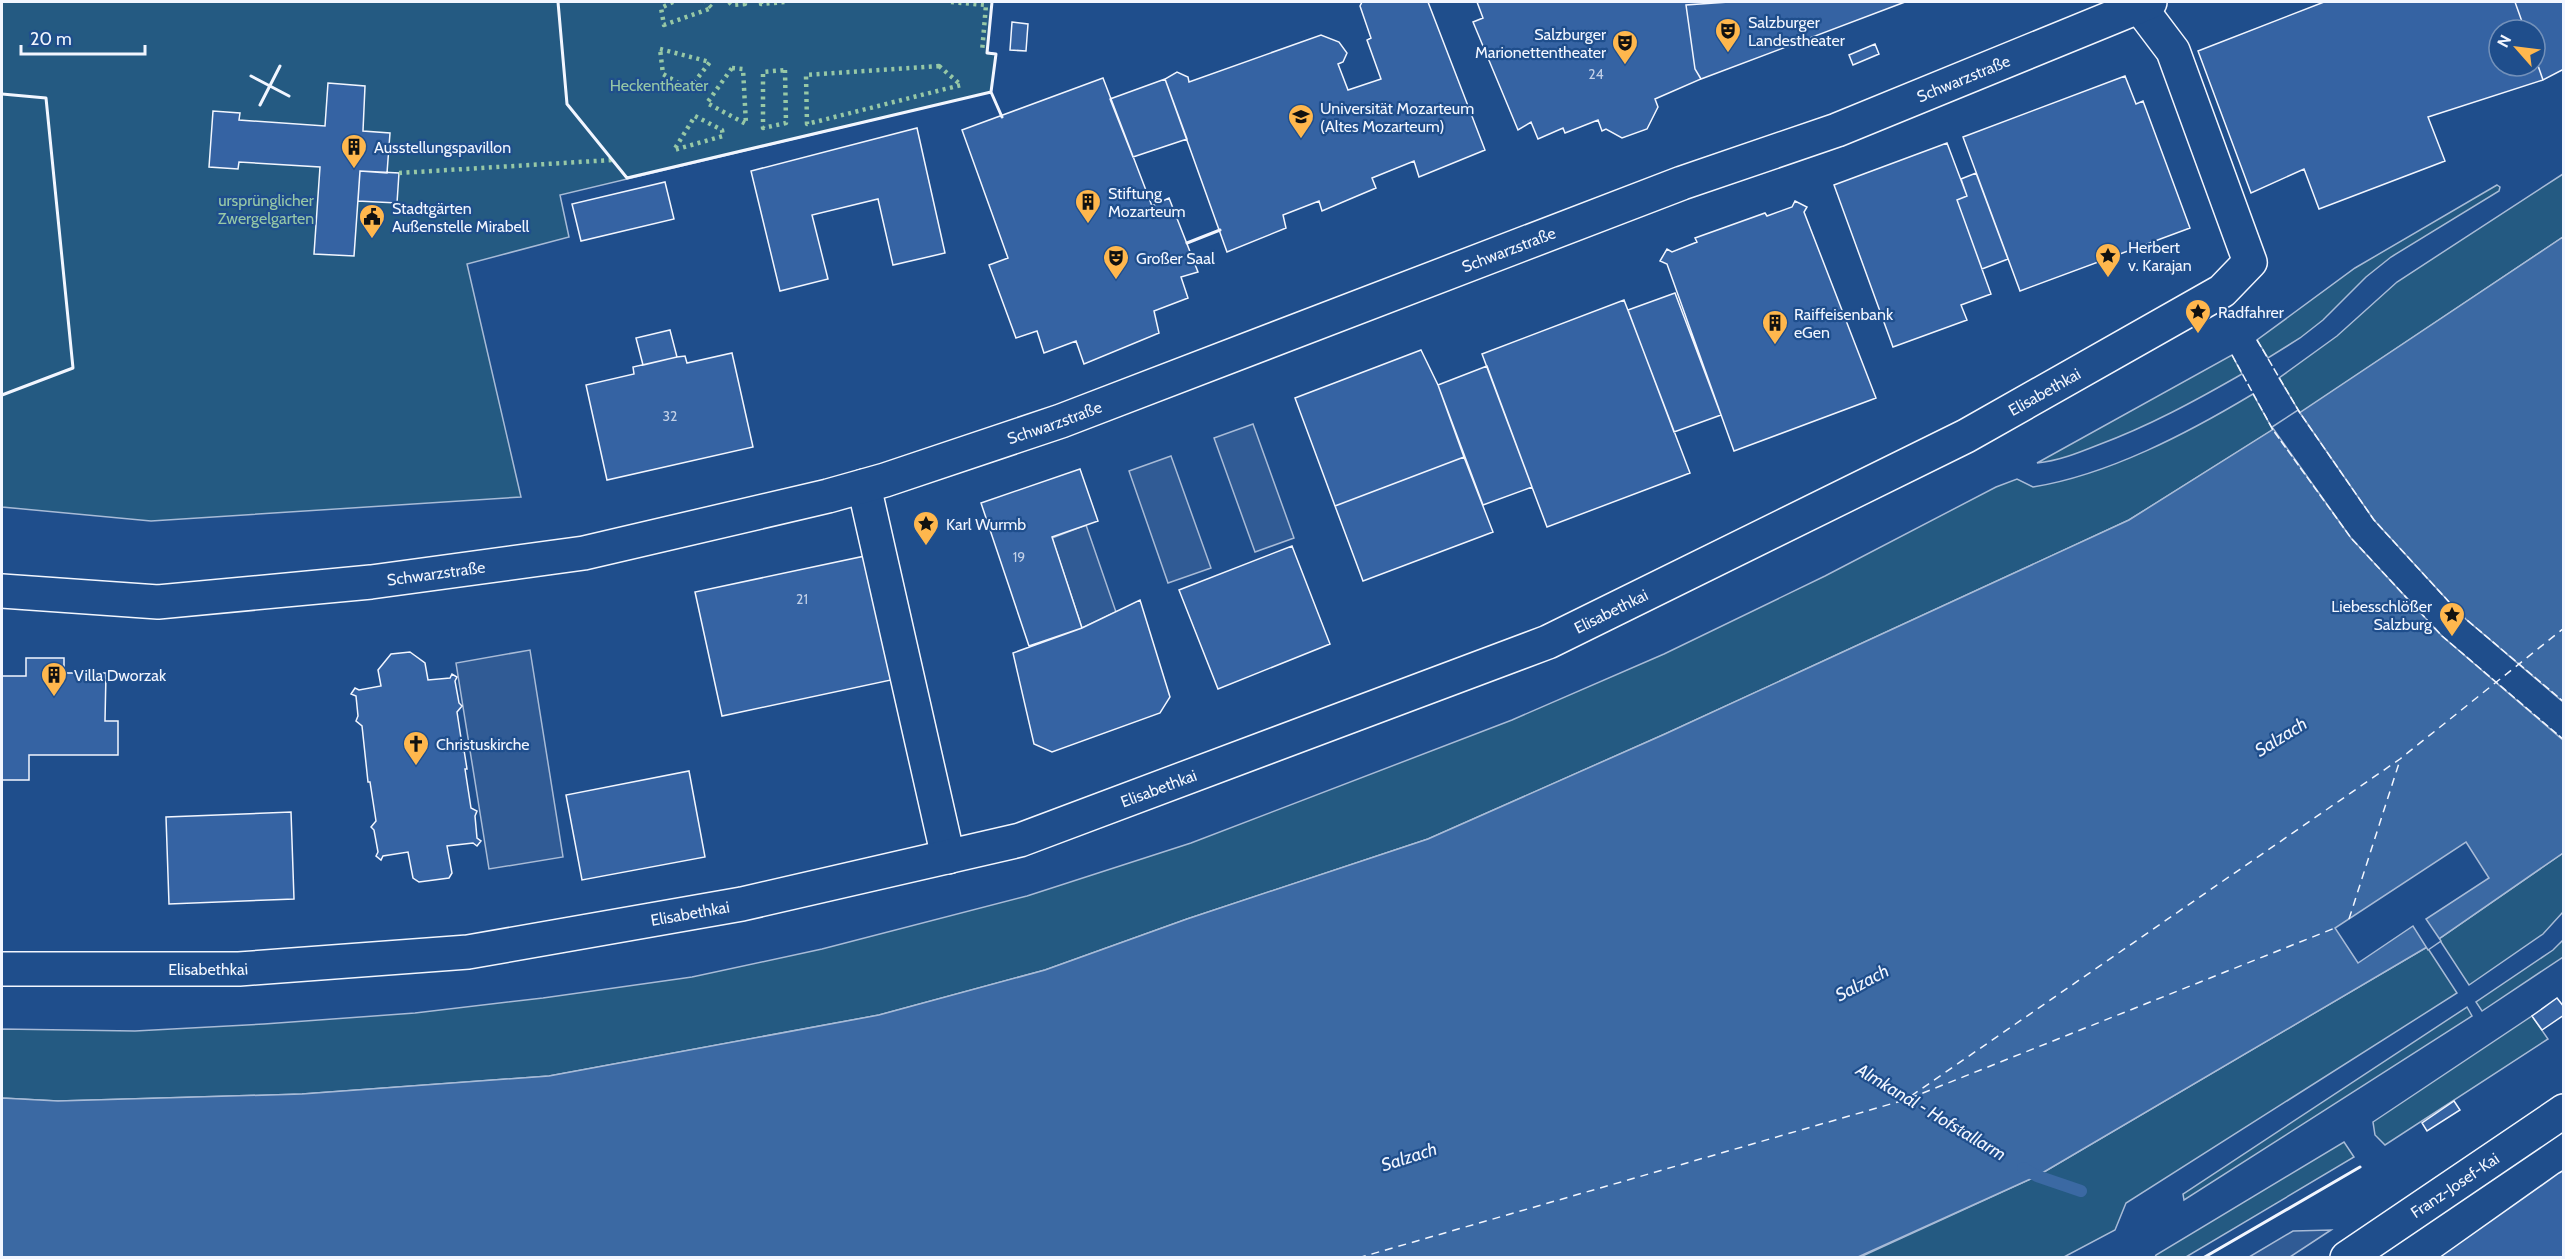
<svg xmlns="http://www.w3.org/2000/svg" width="2565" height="1259" viewBox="0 0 2565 1259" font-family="Cabin,sans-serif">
<rect width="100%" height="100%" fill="#1f4e8c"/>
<path fill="#245a82" stroke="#a8bbd7" stroke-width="1.5" d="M2,2h990l-5,50 9,2 -5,38 -431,103 9,42 -102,27 54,233 -370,24 -149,-14z
M2563,174v63l-263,176 -21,-35 58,-42 60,-54z
M2497,185l3,2 -1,4 -108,66 -25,20 -43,43 -23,18 -32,20 -11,-18 98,-72z
M2232,355l10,19c-47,27 -93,52 -144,71 -20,8 -40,16 -61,18z
M2253,394l20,36 -144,90 -464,214 -237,105 -241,80 -142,51 -166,45 -330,61 -247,18 -244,7 -56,-3v-69l133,2 129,-7 151,-11 128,-15 149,-21 130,-28 205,-53 164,-53 321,-123 152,-66 161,-78 171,-89 21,-8 16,8c75,-12 155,-54 220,-93z
M2563,853v59l-20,22 -74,51 -30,-46z
M2563,940v17l-81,54 -6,-9 77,-52z
M2427,947l30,46 -331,210 -11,27 -51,27 -206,1 179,-82z
M2467,1007l5,9 -288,184 -1,-6z
M2532,1016l16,23 -163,106 -10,-10 -2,-13z
M2344,1142l10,15 -168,100h-31l1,-2z"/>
<path fill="#305b95" stroke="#a8bbd7" stroke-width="1.5" d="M1253,424l41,114 -39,14 -41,-114z
M1171,456l40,112 -43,15 -39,-112z
M1086,525l30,87 -34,16 -30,-90z
M530,650l33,207 -74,12 -33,-206z
M2331,1230l-41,27h-41l44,-26z"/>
<path fill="#3b69a3" stroke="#a8bbd7" stroke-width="1.5" d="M2563,237v616l-136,94 -390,229 -179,81h-1856v-159l56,3 244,-7 247,-18 330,-61 166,-45 142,-51 241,-80 237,-105 464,-214 170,-107z"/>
<path fill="#1f4e8c" stroke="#a8bbd7" stroke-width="1.5" d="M2298,410l76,110 87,95 102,87v38l-121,-104 -91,-98 -79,-111z
M2466,842l23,36 -63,41 15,22 -13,9 -15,-24 -55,37 -23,-35z"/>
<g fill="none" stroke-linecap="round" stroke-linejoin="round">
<path stroke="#3b69a3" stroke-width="12" d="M2023,1168l14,8 44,15"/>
<path stroke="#f2f6ff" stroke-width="1.5" stroke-dasharray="8 6" stroke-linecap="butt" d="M2349,919l51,-159
M1911,1096l489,-337 164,-131
M1358,1258l550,-159 427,-171"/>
</g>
<path fill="#3563a3" stroke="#f2f6ff" stroke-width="1.5" d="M1362,2h66l57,148 -66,27 -5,-16 -42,17 4,10 -26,11 -28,12 -3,-10 -36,14 3,13 -59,24 -62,-173 12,-7 11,5 1,5 132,-47 18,7 8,11 -4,9 -5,2 10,26 33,-11 -14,-39 4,-2 -11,-32z
M1477,2h252l-43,3 9,64 6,10 -46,20 3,8 -11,22 -25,9 -16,-9 -4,2 -4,-11 -33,13 -2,-5 -25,11 -7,-17 -13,8 -45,-108 10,-4z
M1729,2h176l-204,77 -6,-10 -9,-64z
M2324,2h191l10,28h-26v36h36v-9l8,23 -115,37 17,44 -126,48 -15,-40 -53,24 -53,-142z
M2515,2h49v67l-21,11 -8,-23v-27h-10z
M1012,22l16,2 -2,27 -16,-1z
M1875,44l4,10 -26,11 -4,-10z
M2125,76l11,28 7,-3 47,127 -170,63 -57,-154z
M1103,78l49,128 17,-8 29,74 -17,5 7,21 -34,13 5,22 -75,31 -8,-23 -32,12 -7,-22 -21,7 -27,-73 19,-7 -46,-128z
M1165,79l22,60 -54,18 -23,-58z
M328,83l37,3 -2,45 27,2 -3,40 -27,-2 -6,85 -40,-2 6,-87 -81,-5 -1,7 -29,-2 4,-56 27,2 -1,7 86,6z
M917,128l28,125 -52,12 -15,-66 -66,16 16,64 -48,12 -29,-120z
M1947,143l20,53 -10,4 34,94 -30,11 6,15 -74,27 -59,-162z
M360,171l39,2 -2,30 -39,-2z
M1976,173l32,86 -26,10 -25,-69 10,-4 -6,-17z
M665,182l9,37 -93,22 -9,-37z
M1795,201l12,6 -3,5 72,186 -142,53 -67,-187 -7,-3 7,-12 5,3 25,-10 -2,-4 70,-25 2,3 25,-9z
M1675,293l46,122 -47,17 -46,-122z
M1624,300l66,173 -143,54 -65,-173z
M670,330l7,27 -34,8 -7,-27z
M1421,350l17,35 26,72 -129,49 -40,-108z
M732,353l21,94 -146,33 -21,-95 48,-11 -1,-7 44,-10 8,-1 2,7z
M1487,366l45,121 -49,18 -45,-120z
M1464,457l29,75 -130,49 -28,-75z
M1080,469l18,52 -46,16 30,91 -53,18 -48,-143z
M1292,546l38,98 -112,45 -39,-99z
M865,556l26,124 -169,36 -27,-124z
M1140,600l30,97 -10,16 -108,39 -18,-8 -21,-91 69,-25z
M410,652l15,11 3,17 22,-2 2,-4 5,3 -2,4 4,22 3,3 -5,6 6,39 1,-1 3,19h-2l6,39 6,3 -2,5 2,22 4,3 -4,5 -4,-3 -26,3 5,27 -3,5 -30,4 -6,-4 -5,-26 -25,4 -2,4 -5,-4 2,-4 -4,-22 -3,-3 5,-6 -6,-39h-2l-6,-56 -6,-5 2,-5 -2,-20 -5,-2 4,-6 4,2 22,-4 -3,-16 13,-16z
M26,658h38v15h42l-1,48h13v34h-89v25h-27v-104h24z
M689,771l16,86 -123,23 -16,-85z
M291,812l3,87 -125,5 -3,-87z
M2557,998l7,9v8l-22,15 -10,-14z
M2454,1101l6,9 -33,21 -5,-8z
M2564,1170v88h-125l120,-85z"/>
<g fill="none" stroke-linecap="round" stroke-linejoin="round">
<defs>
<g id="minor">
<path d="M864,486l84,371"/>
<path id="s1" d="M2,969h237l229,-17 274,-48 278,-64 528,-198 418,-206 256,-145 28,-29 -77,-211 -37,-49"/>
<path id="s2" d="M2347,1258l217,-147"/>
</g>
<g id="major">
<path id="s3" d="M2,591l156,11 213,-20 213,-29 244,-57 57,-16 176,-59 621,-238 155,-53 313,-128"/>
</g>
</defs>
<use href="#minor" stroke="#f2f6ff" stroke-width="36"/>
<use href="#major" stroke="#f2f6ff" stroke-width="36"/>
<use href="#minor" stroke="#1f4e8c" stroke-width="33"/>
<use href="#major" stroke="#1f4e8c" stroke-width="33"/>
<path stroke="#97c8a6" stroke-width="4.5" stroke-dasharray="3 4.5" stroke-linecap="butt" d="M673,2l-12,6 3,17 48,-17 -6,-6
M729,2l3,3 13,-1v-2
M761,2v2l25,-2
M951,2l35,3 -4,47
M660,49l50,13 -21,27 -26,-15z
M939,66l22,19 -154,39 -1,-49z
M732,68l11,1 3,55 -39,-21z
M785,70l1,53 -23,5v-56z
M695,116l27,14 1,6 -49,14z
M399,173l213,-13"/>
<path stroke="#f2f6ff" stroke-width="1.5" stroke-dasharray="8 3" stroke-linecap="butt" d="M2257,340l43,73 74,107 87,95 103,87
M2232,355l41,75 78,108 91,98 122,104"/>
<path stroke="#f2f6ff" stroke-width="3" d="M558,2l9,102 60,74 364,-86
M992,2l-5,51 9,1 -5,38 11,25
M251,76l38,20
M2,94l44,4 27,270 -71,27
M260,105l20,-39
M1187,243l33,-13
M2203,1258l157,-91"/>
</g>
<defs>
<symbol id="theatre-pin" viewBox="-11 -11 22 30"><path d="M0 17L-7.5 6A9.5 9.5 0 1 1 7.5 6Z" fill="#ffb74d" stroke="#1f4e8c"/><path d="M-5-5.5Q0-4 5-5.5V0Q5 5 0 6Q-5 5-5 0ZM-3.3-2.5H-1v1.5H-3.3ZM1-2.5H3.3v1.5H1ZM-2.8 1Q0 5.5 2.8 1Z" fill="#111"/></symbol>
<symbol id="university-pin" viewBox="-11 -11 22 30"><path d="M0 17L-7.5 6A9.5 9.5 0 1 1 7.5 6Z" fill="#ffb74d" stroke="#1f4e8c"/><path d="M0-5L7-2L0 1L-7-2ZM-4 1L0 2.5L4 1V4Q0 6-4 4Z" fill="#111"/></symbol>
<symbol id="building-pin" viewBox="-11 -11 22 30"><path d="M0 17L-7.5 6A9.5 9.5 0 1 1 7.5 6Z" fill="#ffb74d" stroke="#1f4e8c"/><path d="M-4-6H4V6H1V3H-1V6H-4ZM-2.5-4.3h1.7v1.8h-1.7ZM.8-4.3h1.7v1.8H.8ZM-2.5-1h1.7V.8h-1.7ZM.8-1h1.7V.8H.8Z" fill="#111"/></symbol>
<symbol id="civic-pin" viewBox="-11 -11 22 30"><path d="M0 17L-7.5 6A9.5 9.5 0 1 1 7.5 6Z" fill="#ffb74d" stroke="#1f4e8c"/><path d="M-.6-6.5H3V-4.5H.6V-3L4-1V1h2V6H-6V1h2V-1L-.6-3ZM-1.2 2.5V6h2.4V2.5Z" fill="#111"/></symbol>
<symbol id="sight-pin" viewBox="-11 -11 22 30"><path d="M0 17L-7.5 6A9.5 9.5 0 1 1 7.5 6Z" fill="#ffb74d" stroke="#1f4e8c"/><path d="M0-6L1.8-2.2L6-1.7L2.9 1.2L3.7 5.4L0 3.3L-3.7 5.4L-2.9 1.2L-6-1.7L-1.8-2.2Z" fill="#111"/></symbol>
<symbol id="church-pin" viewBox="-11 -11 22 30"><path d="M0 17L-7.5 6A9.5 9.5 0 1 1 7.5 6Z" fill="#ffb74d" stroke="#1f4e8c"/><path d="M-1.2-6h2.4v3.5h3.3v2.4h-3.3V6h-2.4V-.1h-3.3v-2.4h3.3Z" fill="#111"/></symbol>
</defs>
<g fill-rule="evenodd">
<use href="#theatre-pin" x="1713" y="16" width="30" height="40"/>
<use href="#theatre-pin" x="1610" y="28" width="30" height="40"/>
<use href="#university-pin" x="1286" y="102" width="30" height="40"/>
<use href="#building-pin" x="339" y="132" width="30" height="40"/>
<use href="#building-pin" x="1073" y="187" width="30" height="40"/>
<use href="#civic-pin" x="357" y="202" width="30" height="40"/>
<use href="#sight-pin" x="2093" y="241" width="30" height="40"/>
<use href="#theatre-pin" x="1101" y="243" width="30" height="40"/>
<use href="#sight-pin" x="2183" y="297" width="30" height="40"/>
<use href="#building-pin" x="1760" y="308" width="30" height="40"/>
<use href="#sight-pin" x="911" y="509" width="30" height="40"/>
<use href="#sight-pin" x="2437" y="600" width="30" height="40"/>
<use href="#building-pin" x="39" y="660" width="30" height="40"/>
<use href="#church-pin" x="401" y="729" width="30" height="40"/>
</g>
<g text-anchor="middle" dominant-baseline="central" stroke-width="4.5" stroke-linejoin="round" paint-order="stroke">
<g font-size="14" fill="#c3d1e8">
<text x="1596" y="74">24</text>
<text x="670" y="416">32</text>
<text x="1019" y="557">19</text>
<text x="802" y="599">21</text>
</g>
<g font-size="16" fill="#f2f6ff" stroke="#1f4e8c" text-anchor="start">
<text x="1748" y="22">Salzburger<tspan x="1748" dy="18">Landestheater</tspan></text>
<text x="1606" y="34" text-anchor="end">Salzburger<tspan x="1606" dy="18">Marionettentheater</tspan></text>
<text x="1320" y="108">Universität Mozarteum<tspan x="1320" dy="18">(Altes Mozarteum)</tspan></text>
<text x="374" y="147">Ausstellungspavillon</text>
<text x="1108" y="193">Stiftung<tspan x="1108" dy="18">Mozarteum</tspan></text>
<text x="392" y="208">Stadtgärten<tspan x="392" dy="18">Außenstelle Mirabell</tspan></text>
<text x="2128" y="247">Herbert<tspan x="2128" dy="18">v. Karajan</tspan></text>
<text x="1136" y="258">Großer Saal</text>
<text x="2218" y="312">Radfahrer</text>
<text x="1794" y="314">Raiffeisenbank<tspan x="1794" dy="18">eGen</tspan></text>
<text x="946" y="524">Karl Wurmb</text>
<text x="2432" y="606" text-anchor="end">Liebesschlößer<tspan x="2432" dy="18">Salzburg</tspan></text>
<text x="74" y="675">Villa Dworzak</text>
<text x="436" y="744">Christuskirche</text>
</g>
<g font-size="16" fill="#f2f6ff" stroke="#1f4e8c">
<text stroke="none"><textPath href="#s3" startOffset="2046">Schwarzstraße</textPath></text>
<text stroke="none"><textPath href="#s3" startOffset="1560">Schwarzstraße</textPath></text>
<text stroke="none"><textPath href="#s1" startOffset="2150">Elisabethkai</textPath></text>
<text stroke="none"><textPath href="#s3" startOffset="1074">Schwarzstraße</textPath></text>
<text stroke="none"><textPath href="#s3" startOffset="436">Schwarzstraße</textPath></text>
<text stroke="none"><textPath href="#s1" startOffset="1664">Elisabethkai</textPath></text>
<text stroke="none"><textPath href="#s1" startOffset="1178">Elisabethkai</textPath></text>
<text stroke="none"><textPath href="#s1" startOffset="692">Elisabethkai</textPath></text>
<text stroke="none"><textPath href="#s1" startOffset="206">Elisabethkai</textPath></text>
<text stroke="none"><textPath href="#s2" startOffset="130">Franz-Josef-Kai</textPath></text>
</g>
<g font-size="16" fill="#97c8a6" stroke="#1f4e8c">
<text x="659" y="85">Heckentheater</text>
<text x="266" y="200">ursprünglicher<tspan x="266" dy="18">Zwergelgarten</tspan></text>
</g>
<g font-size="18" font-style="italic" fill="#f2f6ff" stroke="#1f4e8c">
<text transform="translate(2281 737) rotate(-32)">Salzach</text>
<text transform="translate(1862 983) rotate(-28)">Salzach</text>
<text transform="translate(1931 1112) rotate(31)">Almkanal - Hofstallarm</text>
<text transform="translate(1409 1157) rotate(-18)">Salzach</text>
</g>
</g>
<rect width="2565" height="1259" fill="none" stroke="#f2f6ff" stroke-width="6"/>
<g transform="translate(2517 48) rotate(298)"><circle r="28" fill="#1f4e8c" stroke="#7391ba" stroke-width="1.5"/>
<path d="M0-4.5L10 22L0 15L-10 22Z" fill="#ffb74d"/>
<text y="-9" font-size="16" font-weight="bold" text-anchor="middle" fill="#f2f6ff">N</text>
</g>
<path d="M21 45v9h124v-9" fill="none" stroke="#f2f6ff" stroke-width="3"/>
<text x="30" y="45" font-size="18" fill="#f2f6ff" stroke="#1f4e8c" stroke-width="4.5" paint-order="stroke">20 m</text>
</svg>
